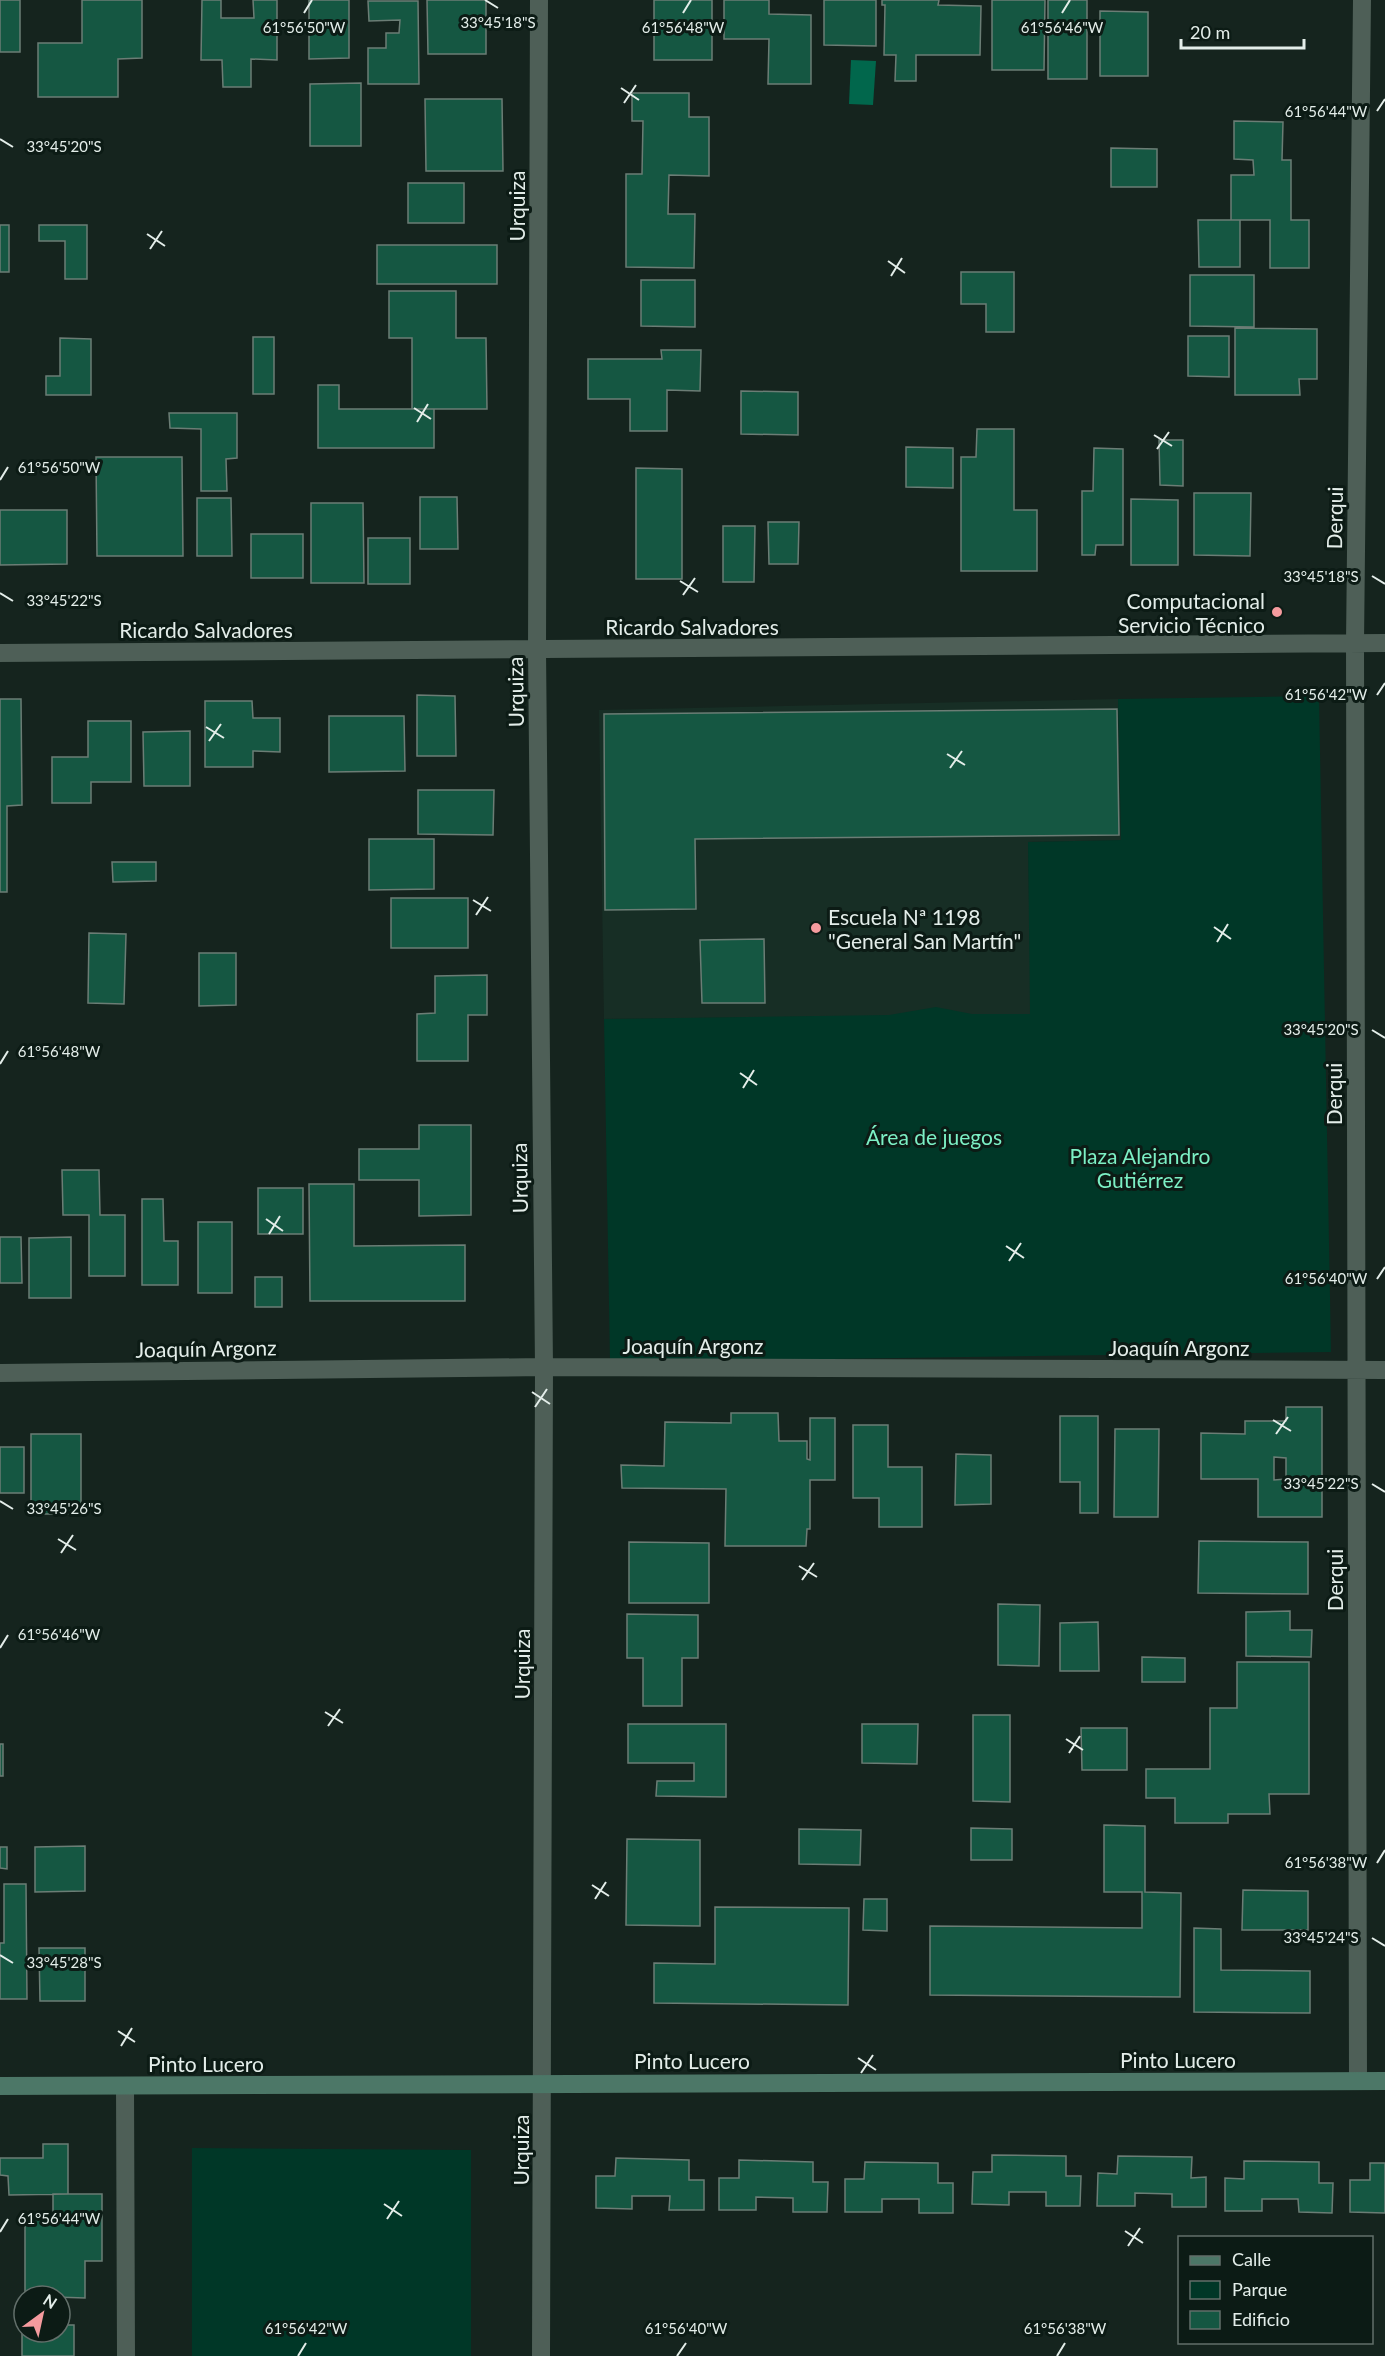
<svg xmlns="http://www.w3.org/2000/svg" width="1385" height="2356" viewBox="0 0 1385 2356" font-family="Lato,sans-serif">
<rect width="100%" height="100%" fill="#15241e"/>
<path fill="#172e25" d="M1118,699l3,141 -93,2 3,172 -427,5 -5,-309z"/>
<path fill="#003727" d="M1319,696l12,656 -721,10 -6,-343 285,-4 47,-8 36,7h58l-2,-172 93,-2 -3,-141z
M192,2148l279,2v206h-279z"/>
<path fill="#01674c" d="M851,60l25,1 -3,44 -24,-1z"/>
<path fill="#155742" stroke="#6b7d75" stroke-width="1.5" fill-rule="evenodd" d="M0,0h20v52h-20z
M82,0h60v58l-24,1v38h-80v-54h44z
M202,0h19v18h33l-1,-18h24v60l-26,-1v28h-28l-1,-27h-21z
M309,0h40v58l-40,1z
M427,0h59v54h-58z
M654,0h58v60h-58z
M724,0h45v14l42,1v69h-43l1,-45h-45z
M824,0h52v46l-52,-1z
M882,0h57l-1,5 43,1 -1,49h-64v26h-21l1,-26h-12l1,-50h-3z
M992,0h53l-1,70h-52z
M1048,0h39v79h-39z
M368,1h50l1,83h-51v-36h18v-15h13l1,-13 -31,1z
M1100,11l48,1v64h-48z
M361,83v63h-51v-62z
M632,93h57v24h20v59l-40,-1 -1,39h27l-1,54 -68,-1v-93h16l1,-53h-11z
M425,99h77l1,72h-77z
M1234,121l49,1 -1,38h9v60h18v48h-39v-48h-39v-45h23l-1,-15 -19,-1z
M1111,148l46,1v38h-46z
M408,183h56v40h-56z
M1198,220h42v47h-41z
M0,225h9v47h-9z
M39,225h48v54h-22v-38h-26z
M377,245h120v39h-120z
M961,272h53v60h-28v-28h-25z
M1190,275h64v52l-64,-1z
M641,280h54v47l-54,-1z
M389,291h67v47h30l1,71h-75v-71h-23z
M1235,328l82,1v50h-18l1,16h-65z
M1188,336h41v41l-41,-1z
M253,337h21v57h-21z
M60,338l31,1v56h-45v-19h14z
M661,350h40l-1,41 -33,-1v41h-37v-32h-42v-40h74z
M318,385h21v24h95v39h-116z
M741,391l57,1v43l-57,-1z
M169,413h68v45l-11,1 1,32h-26v-62l-31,-1z
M977,429h37v81h23v61h-76v-114h15z
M1159,440h24v46l-23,-1z
M906,447l47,1v40l-47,-1z
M1094,448l29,1v96h-27l-1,10h-13v-64h11z
M96,457h86l1,99h-86z
M636,468l46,1v110h-46z
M1194,493h57l-1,63 -56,-1z
M420,497h37l1,52h-38z
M197,498h34l1,58h-35z
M1131,499l47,1v65h-47z
M311,503h52l1,80h-53z
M0,510h67v54l-67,1z
M768,522h31l-1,42h-29z
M723,526h32l-1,56h-31z
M251,534h52v44h-52z
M368,538h42v46h-42z
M417,695l38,1 1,60h-39z
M0,699h21l1,106 -15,1v86h-7z
M205,701h47l1,17h27v34l-27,-1v16h-48z
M1117,709l2,126 -424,4 1,70 -91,1 -1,-196z
M329,716h75l1,55 -76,1z
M88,721h43v61h-40v21h-39v-46h36z
M190,731v55h-46l-1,-54z
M418,790h76l-1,45 -75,-1z
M369,839h65v50l-65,1z
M112,862h44v19l-43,1z
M391,898h77v50h-77z
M89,933l37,1 -2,70 -36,-1z
M764,939l1,64h-63l-2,-63z
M199,953h37v52l-37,1z
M487,975v40h-19v46h-51v-47l18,-1v-37z
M419,1125h52v90l-52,1v-36h-60v-31h60z
M62,1170h37l1,45h25v61h-36v-61h-26z
M309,1184h45v62l111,-1v56h-155z
M258,1188h45v46h-45z
M142,1199h21l1,42h14v44h-36z
M198,1222h34v71h-34z
M0,1237h21l1,46h-22z
M71,1237v61h-42v-60z
M255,1277h27v30h-27z
M1286,1407h36v110h-64v-38h-57v-46l44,1v-13h41zM1274,1457l12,1v21l-12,1z
M731,1413h47l1,28h28v18l3,1v-42h25v62h-25v49h-3l-1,17h-81l1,-57 -104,-1 -1,-23 43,1 1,-44 66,1z
M1060,1416h38v97h-18v-31h-20z
M853,1425h35v42h34v60h-43v-29h-26z
M1115,1429h44l-1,88h-44z
M31,1434h50v80h-50z
M0,1447h24v46h-24z
M956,1454l35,1v49l-36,1z
M1199,1541l109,1v52l-110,-1z
M629,1542l80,1v60h-80z
M998,1604l42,1 -1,61 -41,-1z
M1290,1611v19h22l-1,27 -65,-1v-44z
M627,1614l71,1v43h-16v48h-39v-48h-16z
M1098,1622l1,49h-39v-48z
M1142,1657l43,1v24h-43z
M1237,1662h72v132h-40l1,20h-42v9h-53v-25h-29v-29h64v-61h27z
M973,1715h37v87l-37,-1z
M628,1724h98v73l-70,-1 1,-15h37v-18h-66z
M862,1724h56l-1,40 -55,-1z
M1081,1728h46v42h-45z
M0,1744h3v32h-3z
M1104,1825l41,1v66l36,1 -1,104 -250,-2v-69l212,2v-36h-38z
M971,1828l41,1v31h-41z
M799,1829l62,1 -1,35 -61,-1z
M627,1839l73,1v86l-74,-1z
M85,1846v45l-50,1v-45z
M0,1847h7v22l-7,-1z
M4,1884h22l1,115h-27v-56h4z
M1243,1890l65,1v39h-66z
M864,1899h23v32l-24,-1z
M715,1907l134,1 -1,97 -194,-2v-40l61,1z
M1194,1928l27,1v41l89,1v42l-116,-1z
M39,1948h46v53h-45z
M43,2144h25v50l-59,1 -1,-19 -8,-1v-17h43z
M992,2155l74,1v20h15l-1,30h-34v-14h-37v13l-37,-1 1,-32h19z
M1118,2156l74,1 -1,21 15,-1v30h-34v-13l-37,-1v13h-38l1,-33 19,1z
M616,2158l73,2v20h15v30h-35l1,-14h-38v13l-36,-1v-32h19z
M739,2160l74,2v20h15l-1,30h-34v-14l-37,-1v13h-37v-32h20z
M1244,2161l75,1v21h14l-1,30 -33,-1 -1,-13h-36v12h-37v-33l19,1z
M865,2162l73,1v20h15v30h-34v-14h-37v13h-37v-33h19z
M1370,2163h15v50l-35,-1v-32h20z
M53,2194h49v67h-17v37l-60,-2v-77h28z
M22,2325h2v7h36v-7h14v31h-52z"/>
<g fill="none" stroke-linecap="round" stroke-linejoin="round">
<path stroke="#4e5f57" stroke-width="18" d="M539,0l-2,650 7,717 -3,989
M0,653l1385,-10
M0,1373l544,-6 841,3
M1358,2080l-3,-1437 7,-643
M125,2086l1,270"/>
<path stroke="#4c7767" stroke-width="18" d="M0,2086l1385,-5"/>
</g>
<path fill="none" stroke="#e3ede9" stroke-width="2" d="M485,0l13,8M304,13l8,-13M683,13l8,-13M1062,13l8,-13M621,88l18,12M624,103l12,-18M1377,111l8,-12M0,139l13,8M147,234l18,12M150,249l12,-18M888,261l17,12M891,276l11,-18M414,408l17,11M417,422l11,-18M1154,435l18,11M1157,449l12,-17M0,480l8,-13M1372,576l13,8M680,581l18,11M0,593l13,8M683,595l12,-17M1377,695l8,-12M206,727l18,11M209,741l12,-17M947,754l18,11M950,768l12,-17M473,900l18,11M476,915l12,-18M1214,927l17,12M1217,942l11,-18M1372,1030l13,8M0,1064l8,-13M740,1073l17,12M743,1088l11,-18M266,1219l17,12M269,1234l11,-18M1006,1246l18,12M1009,1261l12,-18M1377,1279l8,-12M532,1392l18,12M535,1407l12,-18M1273,1420l18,11M1276,1434l12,-17M1372,1484l13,8M0,1501l13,8M58,1539l18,11M61,1553l12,-18M799,1566l18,11M802,1580l12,-17M0,1648l8,-13M325,1712l18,11M328,1726l12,-17M1066,1739l17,11M1069,1753l11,-17M1377,1863l8,-13M592,1885l17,11M595,1899l11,-17M1372,1938l13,8M0,1955l13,8M118,2031l17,11M121,2046l11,-18M858,2058l18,12M861,2073l12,-18M384,2204l18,12M387,2219l12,-18M1125,2231l18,12M0,2232l8,-13M1128,2246l12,-18M298,2356l8,-13M677,2356l9,-13M1057,2356l8,-13"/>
<g fill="#f59b9e" stroke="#0c1b15" stroke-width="2">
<circle cx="1277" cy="612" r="6"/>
<circle cx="816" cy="928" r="6"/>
</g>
<g text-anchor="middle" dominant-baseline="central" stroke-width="6" stroke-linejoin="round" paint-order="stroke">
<g font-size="21" fill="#e3ede9" stroke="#0c1b15">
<text transform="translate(516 206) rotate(-90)">Urquiza</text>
<text transform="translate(1334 518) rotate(-89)">Derqui</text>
<text x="692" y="626">Ricardo Salvadores</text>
<text x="206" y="629">Ricardo Salvadores</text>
<text transform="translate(515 692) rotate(-91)">Urquiza</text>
<text transform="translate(1333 1094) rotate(-90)">Derqui</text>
<text transform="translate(519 1178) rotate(-91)">Urquiza</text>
<text x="693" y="1345">Joaquín Argonz</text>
<text x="1179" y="1347">Joaquín Argonz</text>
<text transform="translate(206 1348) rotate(-1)">Joaquín Argonz</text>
<text transform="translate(1334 1580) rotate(-90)">Derqui</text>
<text transform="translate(521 1664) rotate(-90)">Urquiza</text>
<text x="1178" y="2059">Pinto Lucero</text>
<text x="692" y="2060">Pinto Lucero</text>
<text x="206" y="2063">Pinto Lucero</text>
<text transform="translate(520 2150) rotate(-90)">Urquiza</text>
</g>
<g font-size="21" fill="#e3ede9" stroke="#0c1b15" text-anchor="end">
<text x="1265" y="600">Computacional<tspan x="1265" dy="24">Servicio Técnico</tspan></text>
<text x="828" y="916" text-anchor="start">Escuela Nª 1198<tspan x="828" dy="24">"General San Martín"</tspan></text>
</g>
<g font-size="21" fill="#7cf0c5" stroke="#0c1b15">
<text x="934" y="1136">Área de juegos</text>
<text x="1140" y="1155">Plaza Alejandro<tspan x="1140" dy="24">Gutiérrez</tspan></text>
</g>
</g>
<g font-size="15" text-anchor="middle" fill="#e3ede9" stroke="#0c1b15" stroke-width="6" stroke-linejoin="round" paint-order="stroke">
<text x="498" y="28">33°45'18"S</text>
<text x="1062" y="33">61°56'46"W</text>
<text x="304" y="33">61°56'50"W</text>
<text x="683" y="33">61°56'48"W</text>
<text x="1326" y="117">61°56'44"W</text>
<text x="64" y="152">33°45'20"S</text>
<text x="59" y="473">61°56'50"W</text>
<text x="1321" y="582">33°45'18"S</text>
<text x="64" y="606">33°45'22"S</text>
<text x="1326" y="700">61°56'42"W</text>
<text x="1321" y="1035">33°45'20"S</text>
<text x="59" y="1057">61°56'48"W</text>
<text x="1326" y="1284">61°56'40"W</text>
<text x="1321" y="1489">33°45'22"S</text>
<text x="64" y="1514">33°45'26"S</text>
<text x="59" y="1640">61°56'46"W</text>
<text x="1326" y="1868">61°56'38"W</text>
<text x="1321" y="1943">33°45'24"S</text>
<text x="64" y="1968">33°45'28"S</text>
<text x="59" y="2224">61°56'44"W</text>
<text x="306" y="2334">61°56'42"W</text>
<text x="686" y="2334">61°56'40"W</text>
<text x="1065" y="2334">61°56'38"W</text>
</g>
<rect x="1178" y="2236" width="195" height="108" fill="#0c1b15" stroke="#626f6a" stroke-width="1.5"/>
<rect x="1190" y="2256" width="30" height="9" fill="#4c7767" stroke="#626f6a" stroke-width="1.5"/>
<text x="1232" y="2266" font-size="18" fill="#e3ede9">Calle</text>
<rect x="1190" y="2281" width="30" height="18" fill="#003727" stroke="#626f6a" stroke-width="1.5"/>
<text x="1232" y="2296" font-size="18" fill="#e3ede9">Parque</text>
<rect x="1190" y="2311" width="30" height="18" fill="#155742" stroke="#626f6a" stroke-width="1.5"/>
<text x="1232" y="2326" font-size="18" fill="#e3ede9">Edificio</text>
<g transform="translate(42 2314) rotate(33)"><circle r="28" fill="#0c1b15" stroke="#626f6a" stroke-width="1.5"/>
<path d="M0-4.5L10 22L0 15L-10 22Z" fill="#f59b9e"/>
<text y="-9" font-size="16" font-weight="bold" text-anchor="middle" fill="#e3ede9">N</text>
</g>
<path d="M1181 39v9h123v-9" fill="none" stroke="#e3ede9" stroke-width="3"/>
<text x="1190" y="39" font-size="18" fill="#e3ede9" stroke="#0c1b15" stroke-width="4.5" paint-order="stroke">20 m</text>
</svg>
